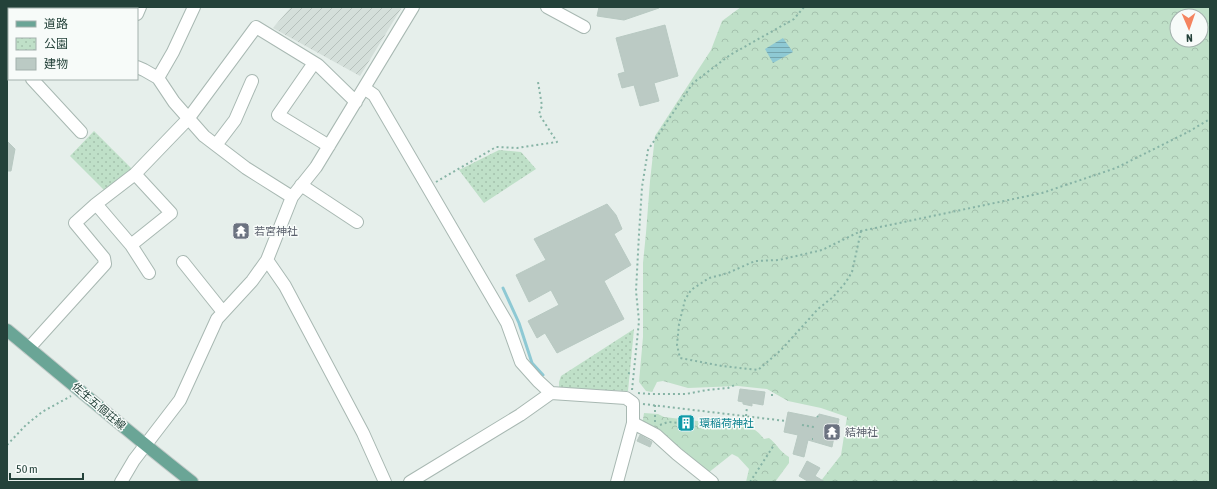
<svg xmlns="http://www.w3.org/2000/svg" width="1217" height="489" viewBox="0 0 1217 489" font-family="'Asap Condensed','Noto Sans JP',sans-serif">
<defs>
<pattern id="industrial-furrows" width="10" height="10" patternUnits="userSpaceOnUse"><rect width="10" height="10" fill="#d4dfda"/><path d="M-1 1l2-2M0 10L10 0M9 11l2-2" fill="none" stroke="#b6c1bc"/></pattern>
<pattern id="forest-crowns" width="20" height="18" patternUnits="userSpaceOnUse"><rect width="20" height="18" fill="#bfe0c8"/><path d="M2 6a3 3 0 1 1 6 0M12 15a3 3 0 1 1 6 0" fill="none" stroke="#a4c1ad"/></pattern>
<pattern id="park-dots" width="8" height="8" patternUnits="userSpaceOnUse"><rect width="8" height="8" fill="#bfe0c8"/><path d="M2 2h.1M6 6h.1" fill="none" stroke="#a4c1ad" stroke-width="1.8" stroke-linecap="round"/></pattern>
<pattern id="water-rules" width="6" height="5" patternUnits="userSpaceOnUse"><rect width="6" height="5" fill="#8ec9d4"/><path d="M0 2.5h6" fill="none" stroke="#74a5ad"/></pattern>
</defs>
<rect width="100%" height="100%" fill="#e6efeb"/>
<path fill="url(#industrial-furrows)" d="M291,7h111l-42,69 -87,-48z"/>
<path fill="url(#forest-crowns)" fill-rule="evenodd" d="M741,7h469v475h-390l21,-27 6,-38 -26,-9 -33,-7 -21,-12 -29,-3 -50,2 -25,-7 -6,1 -5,10 -6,-1 -7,-9 4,-45v-74l3,-30 4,-52 5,-45 56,-86 11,-29zM1177,16h24v24h-24z
M644,413l14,1 6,3 67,8c13,-3 26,4 33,14l5,-1c8,6 10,13 20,19v6l-14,19h-29l3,-13 -11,-12 -6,-3 -24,19 -66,-48z"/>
<path fill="url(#park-dots)" d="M94,131l39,39 -29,20 -34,-34z
M499,150l22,2 15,17 -52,34 -25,-33z
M634,329l-6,62 -69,-3v-6l2,-6z"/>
<path fill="url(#water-rules)" d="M783,38l10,14 -20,11 -8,-14z"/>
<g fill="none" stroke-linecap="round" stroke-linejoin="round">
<path stroke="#8ec9d4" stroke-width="3" d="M503,288l16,35 13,40 11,12"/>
</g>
<path fill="#bbcac4" stroke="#b8c9c2" d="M599,7h60v1l-35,12 -27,-4z
M665,25l13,51 -24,7 5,18 -19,5 -6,-21 -12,3 -4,-14 7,-2 -9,-34z
M7,141l8,8 -4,22h-4z
M607,204l9,11 6,14 -8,5 17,31 -27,16 20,38 -67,34 -12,-20 -8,5 -9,-17 31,-16 -8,-15 -22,12 -13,-27 30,-15 -12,-21z
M241,226l6,4 -5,7 -6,-4z
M740,389l25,3 -2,13 -11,-2v3l-9,-2v-2l-5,-1z
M788,412l30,6 1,-4 20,5 -2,9 2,1 -2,8h-3l-2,10 -24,-7 -4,17 -11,-3 5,-19 -14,-3z
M640,435l12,7 -2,5 -13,-6z
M807,461l13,7 -5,8 10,6h-16l-10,-6z"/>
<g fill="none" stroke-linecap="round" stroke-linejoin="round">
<defs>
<path id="minor" d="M547,7l37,20
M71,9v-2
M137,14l3,-7
M7,39h2
M314,63l-36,52 51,31
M137,67l7,3 14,8 16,24 30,34 42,32 46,29
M158,78l15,-26 21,-45
M32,79l49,53
M364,88l10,7 133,228 14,39 17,19 13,12 75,5 7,5v20l-16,59
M216,145l19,-25 17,-39
M135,174l36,39 -40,32 18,28
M301,185l56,37
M96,204l35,41
M267,260l18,26 78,147 22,49
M183,262l40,50
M29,348l76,-84 -1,-6 -29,-35 21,-19 39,-30 53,-55 68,-92 62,38 38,37
M633,423l23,12 21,19 35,28
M121,482l13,-22 46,-60 37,-81 35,-38 15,-21 25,-63 24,-30 97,-160
M410,482l110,-67 31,-22"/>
<path id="major" d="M7,330c62,51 122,103 185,152"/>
</defs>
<use href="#minor" stroke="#a8b8b2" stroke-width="14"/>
<use href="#major" stroke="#c2cac8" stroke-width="14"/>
<path stroke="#86b3a5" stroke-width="2" stroke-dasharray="2 3" stroke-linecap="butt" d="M436,182l60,-35 21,1 40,-6 -18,-28 3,-8 -4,-24
M861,231l-9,41 -6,10 -13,15 -15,12 -37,41 -23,20 -36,-4 -42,-8 -3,-13 2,-21 6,-24 6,-10 18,-12 19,-5 27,-12 24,-1 43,-10 39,-19 181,-38 74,-25 72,-36 22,-13
M628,373l5,1
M632,390l7,-69 -3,-30 3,-57 3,-47 6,-37 45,-67 37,-28 64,-36 10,-12
M638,393l12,1h36l21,-4 21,-2 9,-4
M772,396v-3
M643,404l143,17
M655,405v17
M746,416l1,-9
M817,416l1,1
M660,425l8,-3 13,1
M802,425l12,2
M812,439h1
M7,445l19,-20 16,-13 29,-16
M750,482l24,-37"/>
<use href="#minor" stroke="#fff" stroke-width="12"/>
<use href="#major" stroke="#6aa596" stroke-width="12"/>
</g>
<defs>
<symbol id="temple-square" viewBox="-11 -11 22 22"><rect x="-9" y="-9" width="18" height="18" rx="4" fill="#6b7280" stroke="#f7fbf9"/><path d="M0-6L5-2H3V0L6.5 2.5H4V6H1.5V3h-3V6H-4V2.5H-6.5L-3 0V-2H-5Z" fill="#fff"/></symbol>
<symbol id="building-square" viewBox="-11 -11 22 22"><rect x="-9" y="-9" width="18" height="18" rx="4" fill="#0f9aa8" stroke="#f7fbf9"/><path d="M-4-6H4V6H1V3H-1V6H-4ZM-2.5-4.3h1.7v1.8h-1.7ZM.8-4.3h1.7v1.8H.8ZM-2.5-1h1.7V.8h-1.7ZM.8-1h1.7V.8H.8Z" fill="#fff"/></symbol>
</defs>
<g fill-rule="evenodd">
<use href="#temple-square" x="231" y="221" width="20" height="20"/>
<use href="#building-square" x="676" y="413" width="20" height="20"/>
<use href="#temple-square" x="822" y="422" width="20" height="20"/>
</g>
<g text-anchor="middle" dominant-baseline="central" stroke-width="3" stroke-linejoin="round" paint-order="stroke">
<g font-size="11" fill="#5b616d" stroke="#f7fbf9" text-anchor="start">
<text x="254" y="231">若宮神社</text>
<text x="845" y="432">結神社</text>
</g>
<g font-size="11" fill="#24423a" stroke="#f7fbf9">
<text transform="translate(99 406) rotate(40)">佐生五個荘線</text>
</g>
<g font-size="11" fill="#0d838f" stroke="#f7fbf9" text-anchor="start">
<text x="699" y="423">環稲荷神社</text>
</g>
</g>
<rect width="1217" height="489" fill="none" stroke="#24423a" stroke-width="16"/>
<rect x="8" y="8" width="130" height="72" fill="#f7fbf9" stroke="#a3b1ad"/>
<rect x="16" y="21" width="20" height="6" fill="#6aa596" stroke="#a3b1ad"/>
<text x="44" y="28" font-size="12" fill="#24423a">道路</text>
<rect x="16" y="38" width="20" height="12" fill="url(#park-dots)" stroke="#a3b1ad"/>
<text x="44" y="48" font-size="12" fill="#24423a">公園</text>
<rect x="16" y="58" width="20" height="12" fill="#bbcac4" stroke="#a3b1ad"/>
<text x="44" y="68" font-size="12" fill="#24423a">建物</text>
<g transform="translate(1189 28) rotate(178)"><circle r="19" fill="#f7fbf9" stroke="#a3b1ad"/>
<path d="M0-3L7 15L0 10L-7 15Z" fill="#f4845f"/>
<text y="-6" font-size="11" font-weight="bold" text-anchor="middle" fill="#24423a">N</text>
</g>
<path d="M10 473v6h73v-6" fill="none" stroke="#24423a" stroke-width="2"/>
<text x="16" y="473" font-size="12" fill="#24423a" stroke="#f7fbf9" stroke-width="3" paint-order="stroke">50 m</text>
</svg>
